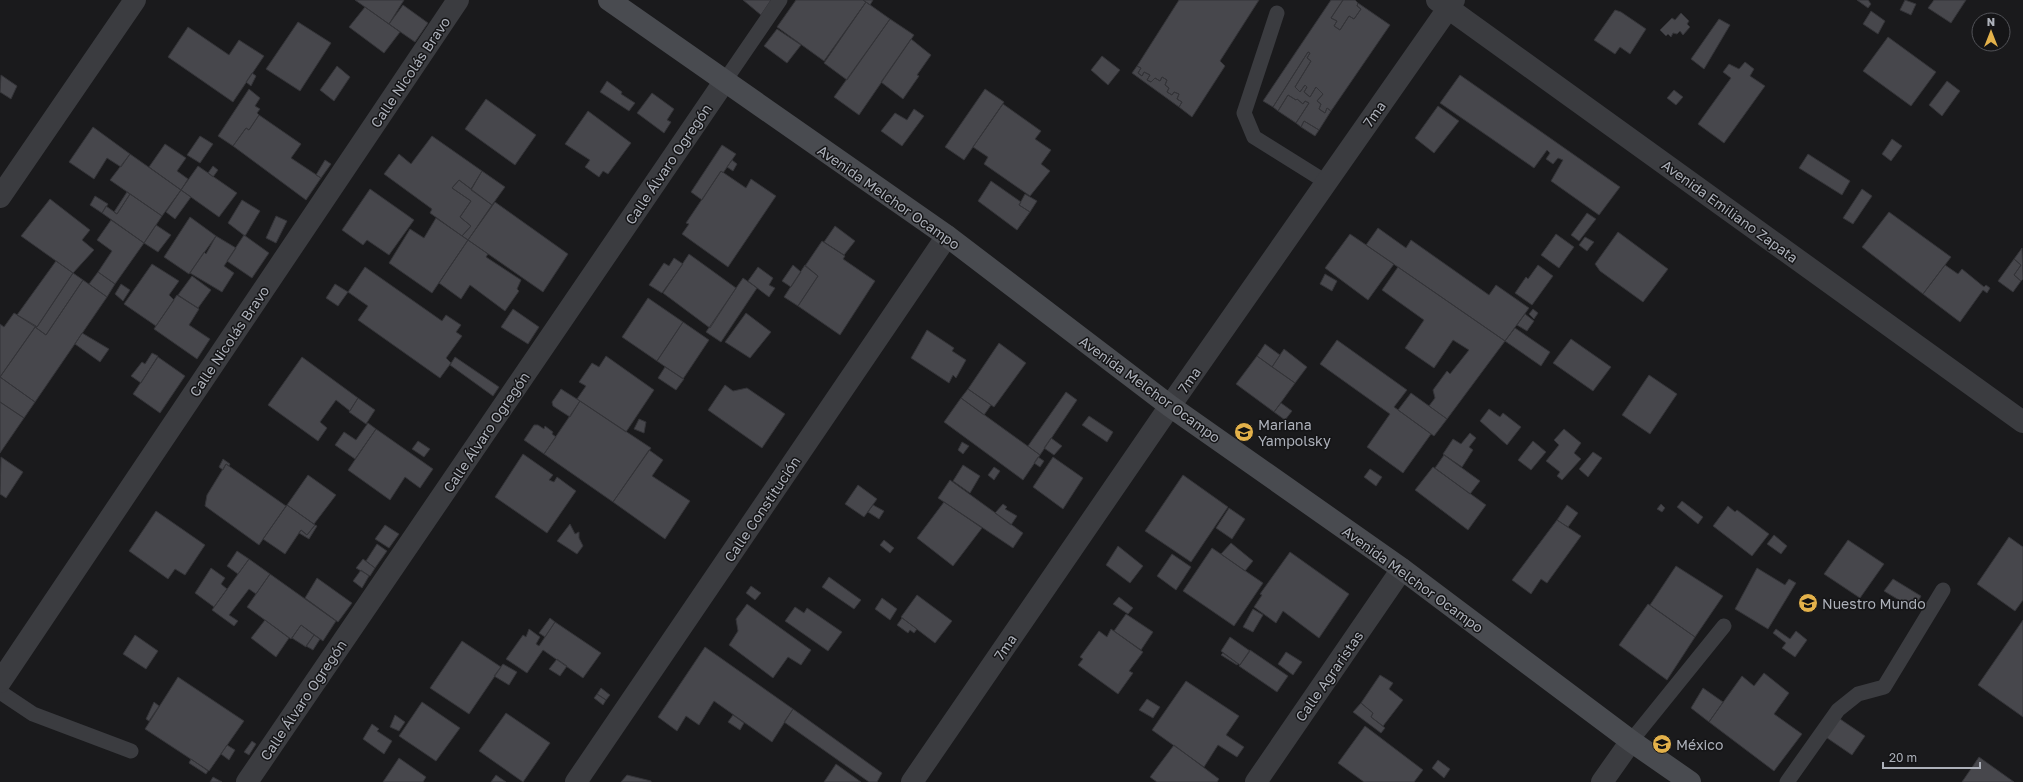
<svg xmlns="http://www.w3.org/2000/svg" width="2023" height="782" viewBox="0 0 2023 782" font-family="'Golos Text',sans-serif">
<rect width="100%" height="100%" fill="#1a1a1c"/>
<path fill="#47474c" stroke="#343438" d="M355,0h49l-15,24z
M743,0h28l-10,15z
M796,0h67l3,2 -42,59 -47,-34z
M863,0h10l-3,5z
M1179,0h80l-39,61 5,5 -33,51 -13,-10 3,-5 -5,-3 2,-5 -5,-2 -2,3 -5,-3 2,-4 -4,-3 2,-5 -5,-3 -2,4 -5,-3 -4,4 -4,-2 3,-5 -6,-3 -2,4 -4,-3 3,-5 -4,-2z
M1331,0h12l-12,18 6,3 -3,5 6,4 9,-14 5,3 7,-10 -4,-3 1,-3 32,22 -59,86 -4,-3 -2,5 -6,-4 2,-5 -4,-3 6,-7 -7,-7 -6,10 -6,-5 3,-5 -2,-2 -5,7 -5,-5 16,-26 -4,-3 3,-5 -2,-1 -35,55 -10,-6z
M1343,0h12l3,3 -1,3 4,3 -7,10 -5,-3 -9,14 -6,-4 3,-5 -6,-3z
M1857,0h11l3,4 -3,4z
M1905,0l11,4 -5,11 -11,-5z
M1934,0h32l-15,23 -23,-15z
M866,2l24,17 -43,61 -23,-17z
M403,5l25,18 -13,19 -26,-18z
M365,7l35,25 -16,21 -35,-26z
M1615,10l6,2 25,17 -16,25 -10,-7 -5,7 -21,-14z
M1871,11l14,10 -7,13 -15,-10z
M1681,13l8,8 -2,3 3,3 -7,8 -3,-4 -3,3 -4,-1 -2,4 -3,-3 -2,2 -6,-6 12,-12 3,2z
M890,19l24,16 -55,80 -25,-18z
M1719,19l11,6 -26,44 -13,-10z
M298,22l33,21 -31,48 -34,-22z
M188,27l41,28 10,-15 25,16 -31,46 -65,-45z
M777,29l24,16 -14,18 -23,-17z
M1888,37l48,35 -25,34 -48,-35z
M911,39l20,16 -14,20 2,1 -16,23 -22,-17z
M1308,52l2,1 -3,5 4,3 -16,26 5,5 5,-7 2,2 -3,5 6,5 6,-10 7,7 -6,7 4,3 -2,5 6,4 2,-5 4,3 -12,19 -15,-9 -3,6 -5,-4 13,-20 -4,-2 -2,3 -6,-5 -1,1 -8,-5 -10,16 -5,-4z
M1102,56l18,14 -12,15 -17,-15z
M1745,62l9,7 -4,7 15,10 -41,57 -26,-19 33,-46 -8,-6 6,-8 10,5z
M337,66l13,11 -16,24 -14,-11z
M1137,66l4,2 -3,5 4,3 2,-4 6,3 -3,5 4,2 4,-4 5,3 2,-4 5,3 -2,5 4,3 -2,4 5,3 2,-3 5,2 -2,5 5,3 -3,5 -47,-34z
M252,73l4,3 -5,10 -5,-4z
M1,75l16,11 -6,13 -11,-7z
M1460,75l160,112 -21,28 -48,-34 12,-21 -5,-2 -5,6 -7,-5 4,-6 -3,-3 -13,18 -94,-65z
M607,81l15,11 -1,2 14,9 -6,8 -29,-19z
M1947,81l13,10 -18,25 -13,-11z
M249,89l11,9 -5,8 5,3 -3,4 2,2 -10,15 -3,-2 -13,18 -15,-10z
M985,89l19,13 -40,58 -19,-13z
M1674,90l9,7 -7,8 -9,-7z
M652,93l22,16 -7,11 4,2 -7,11 -27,-20z
M1288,95l8,5 1,-1 6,5 2,-3 4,2 -13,20 -18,-12z
M486,99l50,36 -21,30 -50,-36z
M1003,104l38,27 -6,8 16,11 -10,14 9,7 -20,25 -46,-32 4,-7 -15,-10z
M1438,106l21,15 -25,32 -19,-15z
M914,109l10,7 -22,30 -21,-15 14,-18 12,7z
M588,111l43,32 -23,31 -5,-3 -4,6 -14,-10 5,-7 -25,-16z
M259,115l42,29 -10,14 30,20 -15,22 -73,-54 13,-18 3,2z
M1304,121l15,9 -4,6 -14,-9z
M93,127l37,27 -9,13 -14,-9 -13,21 -25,-17z
M200,136l13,8 -13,19 -13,-8z
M432,136l50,35 -11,18 -12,-9 -7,8 19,13 -11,16 11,9 -9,10 -32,-23 2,-4 -48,-35 15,-20 12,10z
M1892,139l10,7 -11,15 -9,-7z
M165,144l21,14 -9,13 11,8 -7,11 -32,-23z
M722,145l14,9 -13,19 -2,-2 -19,29 -11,-8z
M130,154l51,36 -19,26 -52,-36z
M1808,154l42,27 -8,14 -43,-27z
M325,160l6,4 -10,14 -5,-3z
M732,160l5,4 -4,7 -6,-4z
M198,166l39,27 -18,24 -38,-27z
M213,166l5,4 -5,7 -5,-4z
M482,171l23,16 -13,18 -21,-15z
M721,171l25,17 5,-9 25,17 -48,71 -46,-33 7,-10 -3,-1z
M459,180l33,25 -24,35 -6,-4 9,-10 -11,-9 11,-16 -19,-13z
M991,181l30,21 -2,3 11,7 -13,18 -39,-29z
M370,189l44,31 -25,35 -22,-15 -4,5 -21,-15z
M1862,189l10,7 -19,28 -10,-6z
M181,190l10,7 -16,22 -9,-7z
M127,192l3,2 -13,20 -3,-2z
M130,194l32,22 -18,27 -42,-30 4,-7 11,8z
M1025,194l12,7 -7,11 -11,-7z
M95,196l13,8 -6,9 -12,-8z
M50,199l40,31 -8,10 12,10 -21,23 -52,-37z
M242,200l18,11 -15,25 -17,-13z
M495,202l73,52 -25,38 -75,-52z
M1889,212l62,45 -28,37 -61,-47z
M1587,213l9,6 -17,22 -8,-6z
M276,216l11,5 -11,22 -10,-5z
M190,217l26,19 -27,38 -25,-17z
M436,218l32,22 -36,53 -43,-30 21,-34 14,9z
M111,220l33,23 -29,41 -17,-12 14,-21 -15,-11z
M156,225l15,10 -13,17 -14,-9z
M835,226l20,15 -11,14 -20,-13z
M1378,228l28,20 5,-8 78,55 7,-10 33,23 -24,33 -139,-96z
M1618,232l50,37 -25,33 -43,-31 -5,-7z
M1350,234l44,30 -26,36 -43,-32z
M1556,234l18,13 -15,21 -18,-13z
M244,235l25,18 -17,25 -25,-17z
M216,236l20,12 -12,18 10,7 -12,19 -32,-19 14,-21 2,2z
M1585,237l9,5 -7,9 -8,-6z
M468,240l20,14 -2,3 35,23 -4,9 2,2 -14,20 -35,-26 -9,14 -22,-16z
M822,241l23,15 -2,3 32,22 -35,54 -42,-29 20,-30 -13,-10z
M2022,248l1,31 -2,2 -7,-6 7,-10 -7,-6z
M689,254l47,34 -26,40 -47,-35z
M674,258l9,6 -21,29 -13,-8 15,-22 5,3z
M2014,259l7,6 -7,10 7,6 -8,11 -15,-11z
M56,261l17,12 -36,54 -3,-1 -17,-11z
M152,264l27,17 -10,14 5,5 -18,26 -32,-22z
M793,265l8,7 -10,15 -9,-6z
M805,265l13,11 -20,30 -14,-9z
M1538,265l15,11 -21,29 -17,-12 11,-16 2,2z
M1945,265l13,9 4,-5 22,18 2,-2 4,3 -3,5 -4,-3 -23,32 -37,-28z
M365,267l77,54 4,-6 15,10 -5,7 6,4 -16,22 5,5 -11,15 -82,-58 10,-14 -20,-14z
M758,267l15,11 -4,7 6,3 -6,9 -21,-16z
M1398,267l107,74 -58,78 -18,-13 6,-8 -2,-8 14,-19 3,3 19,-24 -16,-10 -19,28 -29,-20 19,-28 -42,-30z
M98,272l17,12 -8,13 -18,-13z
M73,273l10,7 -37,55 -11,-8h2z
M1325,274l12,7 -5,10 -12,-7z
M192,276l19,14 -13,18 -20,-13z
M743,278l14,10 -36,54 -15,-10z
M83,280l24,17 -72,105 -35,-25 35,-50 11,8z
M121,284l9,6 -7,11 -8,-7z
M335,284l13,8 -10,14 -12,-8z
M177,295l22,14 -10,16 21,14 -13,20 -43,-30z
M648,298l35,24 -26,39 -35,-24z
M513,309l26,18 -11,17 -27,-17z
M1533,309l5,4 -4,6 -5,-5z
M14,313l22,13 -36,51v-53l4,3z
M746,313l25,19 -21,26 -25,-16z
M1525,314l9,7 -7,10 -10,-6z
M683,322l26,18 -26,39 -26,-18z
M1515,328l35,24 -9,14 -36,-25z
M927,330l27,18 -2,3 14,9 -10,18 -3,-3 -4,8 -38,-25z
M82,333l27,16 -9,13 -25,-18z
M1571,339l40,28 -18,24 -40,-28z
M1337,340l70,50 -13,17 37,27 -28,39 -36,-26 23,-33 -70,-50z
M999,343l27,20 -32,44 -26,-18z
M1265,344l15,11 -8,12 -15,-11z
M1284,349l23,18 -12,16 -23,-16z
M152,353l6,3 -17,27 -10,-7 11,-14 3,2z
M606,356l48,34 -28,42 -49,-33 9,-13 -7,-4 13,-19 7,4z
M1257,356l38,27 -21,29 -38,-28z
M158,357l27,19 -25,37 -27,-19z
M302,357l56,41 -8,13 -14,-11 -16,22 7,6 -9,13 -50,-36z
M455,357l44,30 -6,9 -43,-31z
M665,367l19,12 -8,11 -18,-12z
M1649,375l28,19 -27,40 -28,-19z
M0,377l35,25 -11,16 -24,-16z
M725,385l8,6 14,-3 38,26 -23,34 -54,-38z
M561,389l19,12 -10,16 -17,-11 -1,-4z
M968,389l23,16 -7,10 -23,-17z
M1066,392l11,8 -37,55 -12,-9z
M1411,393l36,26 -13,17 -36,-26z
M358,398l17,12 -9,14 -17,-12z
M961,398l79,57 -17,25 -79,-58z
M580,401l71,47 -38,54 -69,-48z
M0,402l24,16 -24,35z
M1281,403l11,8 -7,9 -11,-8z
M1489,409l11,8 3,-4 18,14 -14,18 -27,-24z
M1089,416l24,16 -6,10 -25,-17z
M639,419l7,3 -2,11 -10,-4z
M368,423l8,6 -21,30 -20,-14 9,-13 12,8z
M534,425h4l6,4 1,-3 8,6 -1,2 4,3 -12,17 -20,-14z
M376,429l57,40 -13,19 -15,-11 -15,23 -42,-30z
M1564,429l17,14 -7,10 7,6 -19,21 -5,-4 3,-4 -14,-11 13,-16 -5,-5z
M1470,433l6,5 -7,9 4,3 -11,17 -19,-13 10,-15 8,5z
M1051,438l11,8 -8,9 -10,-7z
M418,441l12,8 -6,8 -12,-8z
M1533,441l13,11 -15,18 -13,-10z
M962,442l7,4 -6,8 -5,-4z
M649,450l14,10 -11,16 38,25 -25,38 -52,-37z
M1593,452l9,6 -14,19 -9,-8z
M523,454l30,21 -4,5 5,2 3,-5 19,14 -29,42 -52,-36z
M1444,455l36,26 -10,13 -35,-26z
M1,457l22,15 -17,26 -6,-4z
M1038,457l6,4 -4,6 -6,-4z
M1053,457l30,21 -20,31 -30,-22z
M223,459l7,5 -1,2 -3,-2 -3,6 -4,-3z
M226,464l60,42 -27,39 -54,-39 2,-11z
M963,465l17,11 -10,17 -17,-12z
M994,467l6,4 -6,9 -6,-5z
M1433,467l53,38 -18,25 -53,-40z
M1370,469l12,8 -6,9 -12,-9z
M308,475l28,20 -22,29 -27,-19z
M1183,475l45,32 -37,55 -46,-31z
M950,480l73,53 -10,15 -75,-50z
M858,485l19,14 -13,18 -19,-13z
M1682,501l21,16 -5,7 -21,-17z
M944,502l38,26 -29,38 -36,-28z
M1003,504l4,3 -2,2 12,7 -6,9 -16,-12z
M1661,504l4,4 -3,4 -5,-3z
M287,505l28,20 -8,10 -6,-5 -16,24 -22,-15z
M873,505l11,6 -5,8 -11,-7z
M1567,505l11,8 -10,14 -11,-7z
M1728,506l7,6 2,-2 32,24 -17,22 -39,-30z
M1229,508l16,11 -13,20 -16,-11z
M156,511l49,34 -20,30 -10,-6 -7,10 -39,-28z
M1557,520l24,16 -34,47 -6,-4 -10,15 -19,-14z
M570,524l5,10 4,-2v6l4,8 -6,8 -20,-13z
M315,525l2,1 -8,13 -10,-6 2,-3 6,5z
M385,525l14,9 -10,14 -14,-9z
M1774,535l13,11 -6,8 -14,-10z
M2009,537l14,10v53l-8,11 -38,-27z
M884,540l10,8 -4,5 -10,-8z
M1848,540l36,24 -24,34 -36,-24z
M1231,543l22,18 -8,10 -24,-17z
M377,544l10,7 -12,17 -9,-7z
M1118,546l25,20 -13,17 -24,-18z
M1212,548l51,35 -29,43 -51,-35z
M237,551l12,8 -11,15 -11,-8z
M1290,552l59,42 -30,44 -36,-27 -7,12 -22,-16 8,-12 -2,-1z
M1172,554l19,13 -15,23 -19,-14z
M249,559l21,15 -14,20 -7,-5 -20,26 9,6 -4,5 -22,-16z
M363,559l12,9 -5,8 -14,-8z
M1676,566l47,30 -28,41 -45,-32z
M211,568l14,10 -4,6 6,5 -13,18 -19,-14z
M1757,568l28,17 4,-6 7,4 -28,46 -33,-20z
M361,570l8,6 -7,12 -9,-7z
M270,574l66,47 -13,20 -22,-16 -10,14 -44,-32z
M829,577l32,23 -7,9 -32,-22z
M317,578l35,25 -14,19 -33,-24z
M1893,579l28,17 -7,13 -30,-18z
M751,586l10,7 -6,7 -9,-7z
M917,595l35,26 -17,22 -34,-26z
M1119,597l14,11 -5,6 -15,-10z
M882,598l15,11 -7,11 -15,-11z
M747,604l64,46 -10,15 -13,-8 -15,21 -44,-33 9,-14 -2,-12z
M1648,604l47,33 -28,43 -48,-35z
M795,607l9,6 3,-5 35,24 -14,19 -43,-30z
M1253,609l10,6 -10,17 -10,-5z
M1126,614l27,18 -12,18 -27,-19z
M550,618l5,4 -10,15 -6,-4z
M902,618l15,11 -3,4 -4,-3 -2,3 -11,-8z
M265,620l24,18 -13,19 -25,-19z
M2023,620v97l-45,-32z
M555,622l46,31 -18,25 -40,-28 -16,23 -21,-14 17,-24 3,2 3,-8 11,8 -4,7 3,2z
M301,625l13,10 -8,12 -14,-9z
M1111,629l32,23 -14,19 4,2 -15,21 -40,-29 5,-6 -3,-2 19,-26 8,6z
M1776,629l14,10 6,-8 11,9 -12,17 -13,-9 4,-5 -13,-10z
M135,635l23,16 -12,18 -23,-15z
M314,635l6,4 -7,11 -7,-4z
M1230,637l20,14 -10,14 -19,-14z
M462,641l39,26 -32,47 -39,-26z
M705,647l88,62 -21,33 -58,-41 -15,24 -13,-9 -9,15 -19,-14z
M1250,650l38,26 -11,16 -38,-26z
M1286,652l16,10 -9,13 -15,-11z
M1223,653l15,11 -1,1 -16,-10z
M557,659l10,7 -7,10 -11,-7z
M503,664l14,8 -8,13 -15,-9z
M1764,673l25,20 -15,21 28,20 -28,37 -65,-49 33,-46 12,10z
M1380,675l13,8 -4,6 14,11 -20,26 -12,-9 2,-4 -12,-10z
M178,677l66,44 -35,50 -64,-42z
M1186,681l53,35 -13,19 18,12 -7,10 -19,-12 -14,22 -52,-37z
M601,688l9,7 -4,5 -9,-6z
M1703,688l20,14 -14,20 -18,-14z
M597,694l9,6 -3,5 -9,-7z
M1147,699l13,8 -7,11 -14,-8z
M154,702l5,4 -10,15 -3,-2z
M422,702l38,26 -24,33 -37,-25z
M1361,703l12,10 -2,4 14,11 -4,5 -28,-21z
M793,709l89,64 -5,9h-8l-85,-60z
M506,713l44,30 -27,39 -44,-31z
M395,715l10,7 -6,9 -9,-4z
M733,715l11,8 -4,7 -12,-8z
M1840,719l25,17 -13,19 -35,-24z
M372,724l7,5 -2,2 15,10 -8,13 -21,-15z
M1365,726l58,44 -9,12h-50l-26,-19z
M252,741l4,3 -7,11 -5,-3z
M227,745l8,5 -6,10 -8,-6z
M1174,745l45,34 -2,3h-60l-7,-5z
M1979,757l35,25h-52z
M399,758l27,19 -3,5h-40z
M191,759l17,12 -2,3 -17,-11z
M1438,760l12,9 -6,9 -12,-10z
M836,764l25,18h-37z
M496,775l10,7h-15z
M627,775l24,6v1h-30z
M213,777l9,5h-12z"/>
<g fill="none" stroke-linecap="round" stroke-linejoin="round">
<path stroke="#3b3c40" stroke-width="15" d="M1277,13l-33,100 10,24 72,45
M724,82l56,-82
M0,692l33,22 98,37
M1631,741l93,-115
M1787,782l51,-72 20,-16 26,-7 59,-97"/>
<path stroke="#3b3c40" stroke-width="22" d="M1437,0l586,422
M0,197l135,-197
M0,682l458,-682
M247,782l477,-700
M576,782l371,-546
M912,782l258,-376 284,-406
M1256,782l146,-213
M1602,782l29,-41"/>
<path stroke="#494b50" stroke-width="22" d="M609,0l338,236 223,170 232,163 229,172 59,41"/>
</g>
<defs>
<symbol id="school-disc" viewBox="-11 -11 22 22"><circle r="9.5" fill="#e3b14a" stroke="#151517"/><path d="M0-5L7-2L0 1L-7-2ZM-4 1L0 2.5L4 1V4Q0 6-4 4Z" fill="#111"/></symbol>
</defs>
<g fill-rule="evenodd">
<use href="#school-disc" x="1233" y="421" width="22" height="22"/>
<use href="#school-disc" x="1797" y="592" width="22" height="22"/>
<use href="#school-disc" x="1651" y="733" width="22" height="22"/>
</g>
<g text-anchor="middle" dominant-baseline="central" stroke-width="3" stroke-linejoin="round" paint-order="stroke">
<g font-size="14" fill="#adb1ba" stroke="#151517">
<text transform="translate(410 72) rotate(-56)">Calle Nicolás Bravo</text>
<text transform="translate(1374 114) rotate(-55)">7ma</text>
<text transform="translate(668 164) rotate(-56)">Calle Álvaro Ogregón</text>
<text transform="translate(889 197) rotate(35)">Avenida Melchor Ocampo</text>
<text transform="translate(1730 211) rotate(36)">Avenida Emiliano Zapata</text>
<text transform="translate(229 341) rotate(-56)">Calle Nicolás Bravo</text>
<text transform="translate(1189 380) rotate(-55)">7ma</text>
<text transform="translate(1150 389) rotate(36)">Avenida Melchor Ocampo</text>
<text transform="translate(486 432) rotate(-56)">Calle Álvaro Ogregón</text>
<text transform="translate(762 509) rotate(-56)">Calle Constitución</text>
<text transform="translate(1413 579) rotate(36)">Avenida Melchor Ocampo</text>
<text transform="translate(1005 647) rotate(-56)">7ma</text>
<text transform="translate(1329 676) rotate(-55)">Calle Agraristas</text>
<text transform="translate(303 700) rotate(-56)">Calle Álvaro Ogregón</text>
</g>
<g font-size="14" fill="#adb1ba" stroke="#151517" text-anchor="start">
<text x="1258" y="424">Mariana<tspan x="1258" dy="16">Yampolsky</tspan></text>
<text x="1822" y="603">Nuestro Mundo</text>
<text x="1676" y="744">México</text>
</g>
</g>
<g transform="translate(1991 32)"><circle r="19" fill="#151517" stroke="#525358"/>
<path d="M0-3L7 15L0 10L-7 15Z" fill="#e3b14a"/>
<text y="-6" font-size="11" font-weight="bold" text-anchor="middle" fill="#adb1ba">N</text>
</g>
<path d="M1883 762v6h97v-6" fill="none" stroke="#adb1ba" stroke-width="2"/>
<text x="1889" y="762" font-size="12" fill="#adb1ba" stroke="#151517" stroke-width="3" paint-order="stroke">20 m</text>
</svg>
